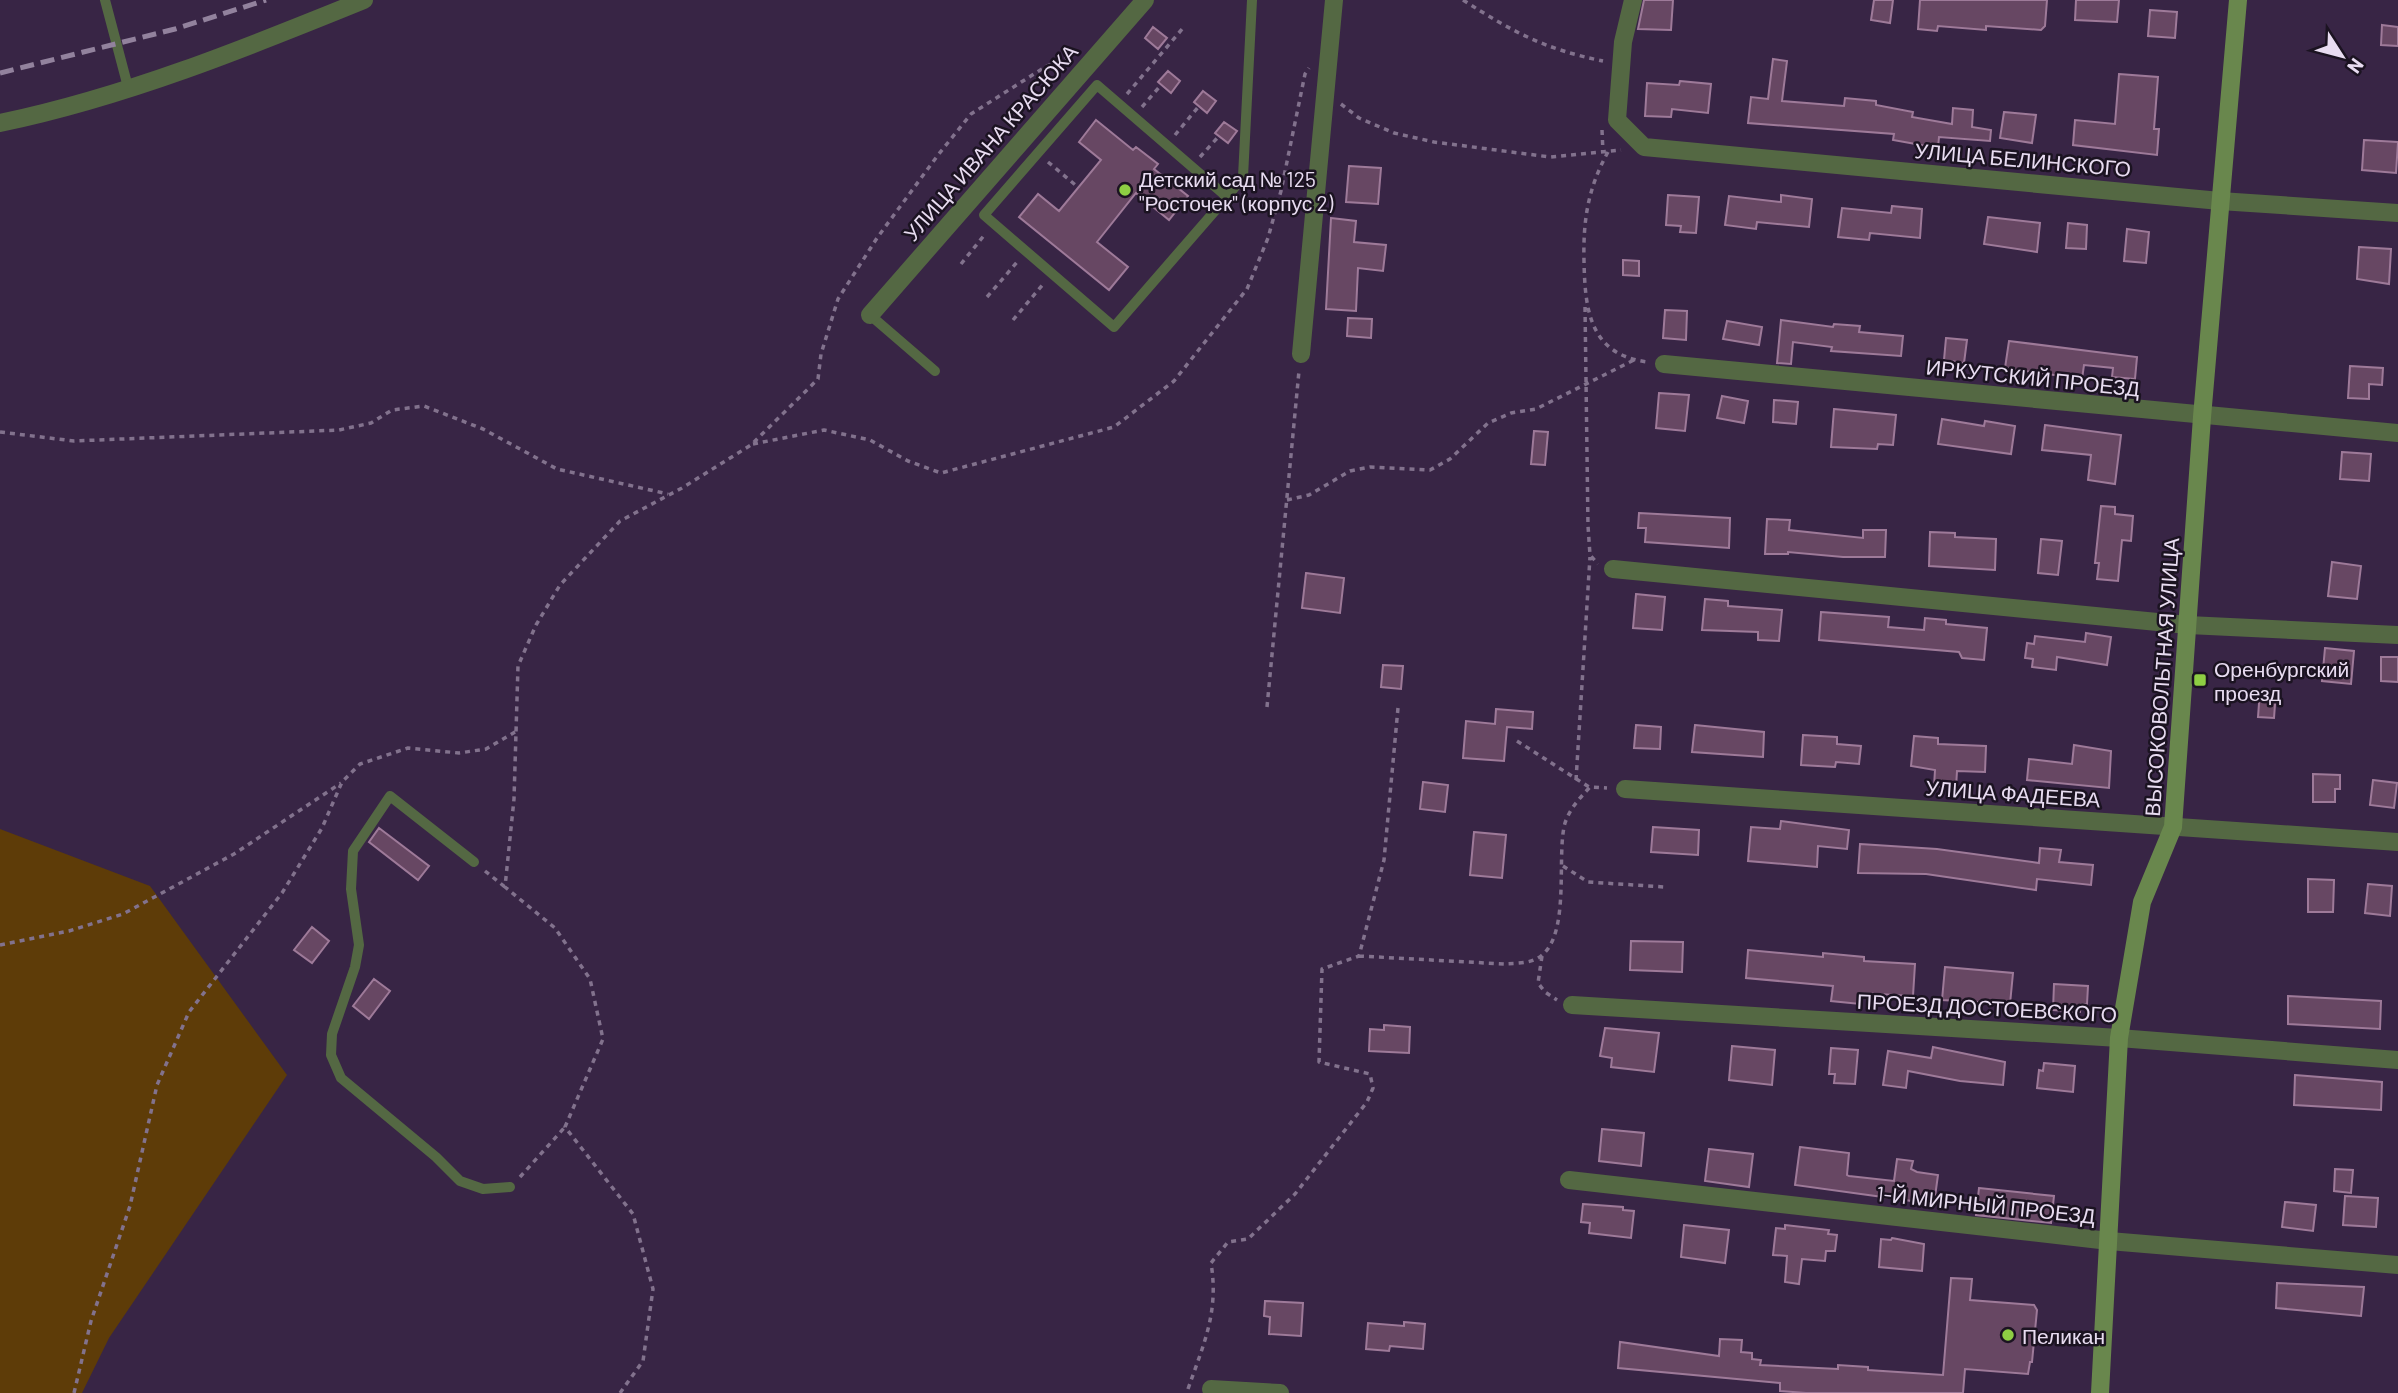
<svg xmlns="http://www.w3.org/2000/svg" width="2398" height="1393" viewBox="0 0 2398 1393" font-family="Barlow,sans-serif">
<rect width="100%" height="100%" fill="#382545"/>
<path fill="#5e3c08" d="M0,829l150,57 137,189 -178,263 -27,55h-82z"/>
<path fill="#674763" stroke="#9e7a99" stroke-width="2" d="M1644,0h29l-2,30 -33,-1z
M1874,0h19l-3,23 -19,-3z
M1920,0h127l-2,26 -4,4 -55,-4v4l-48,-4 -1,5 -19,-2z
M2076,0h43l-2,22 -42,-2z
M2150,10l27,2 -2,26 -27,-2z
M2382,25l16,2v19l-17,-1z
M1153,27l14,11 -9,11 -13,-11z
M1773,59l14,2 -5,40 62,5 1,-8 31,3v4l37,7 -1,5 40,7 1,-16 20,2 -1,17 19,3 -1,11 -51,-4 -1,11 -45,-8 1,-6 -146,-11 3,-26 17,2z
M1168,71l12,10 -9,12 -13,-11z
M2119,74l39,3 -4,52h5l-2,26 -84,-10 2,-25 40,4z
M1680,81l31,3 -3,29 -36,-4 -1,8 -26,-1 2,-33 32,2z
M1203,91l13,10 -9,12 -13,-11z
M2004,112l32,3 -4,28 -32,-5z
M1096,120l37,30 3,-3 22,17 -4,5 34,27 -19,24 -33,-27 -39,49 31,25 -19,23 -90,-73 19,-23 21,17 42,-51 -22,-18z
M1224,122l13,9 -9,12 -13,-10z
M2364,140l34,2 -2,31 -34,-3z
M1349,166l32,2 -3,36 -32,-2z
M1668,195l31,2 -3,36 -16,-1 1,-6 -15,-1z
M1781,195l31,4 -3,28 -52,-5 -1,7 -31,-4 4,-29 52,6z
M1892,206l30,3 -2,29 -50,-5 -1,7 -31,-3 4,-29 49,5z
M1988,217l52,6 -3,29 -53,-8z
M1331,218l25,3 -2,21 32,3 -3,26 -25,-3 -2,43 -30,-2z
M2068,223l19,2 -1,24 -20,-1z
M2127,229l22,3 -3,31 -22,-2z
M2359,247l32,2 -2,35 -32,-5z
M1623,260l16,1v15l-16,-1z
M1665,310l22,1 -1,29 -23,-2z
M1348,318l24,1 -1,19 -24,-2z
M1781,320l52,7 1,-3 26,2 -1,6 44,4 -2,20 -70,-5 1,-4 -39,-5 -2,22 -14,-1z
M1727,321l35,6 -3,18 -36,-6z
M1946,338l21,2 -3,23 -20,-3z
M2009,341l128,16 -2,22 -23,-2 1,-9 -29,-3 -2,14 -77,-11z
M2350,366l33,2 -1,17 -13,-1v15l-21,-1z
M1659,393l30,2 -4,36 -29,-3z
M1722,396l26,5 -4,22 -27,-5z
M1774,400l24,2 -2,22 -23,-2z
M1834,409l62,6 -3,30 -15,-1 -1,5 -46,-2z
M1942,419l42,7 1,-5 30,5 -4,28 -73,-10z
M2045,425l76,10 -6,49 -27,-4 3,-25 -49,-5z
M1534,431l14,1 -3,33 -14,-1z
M2342,452l29,2 -2,27 -29,-2z
M2101,506l14,1v7l18,2 -2,25 -9,-1 -4,41 -21,-2 2,-16h-4z
M1639,513l91,5 -1,30 -84,-6 1,-14h-8z
M1767,519l23,1 -1,10 74,8v-8h23l-1,27h-42l-55,-5v2h-23z
M1930,532l25,1v4l41,2 -1,31 -66,-4z
M2041,539l21,2 -4,34 -20,-2z
M2332,562l29,4 -4,33 -29,-3z
M1306,573l38,5 -4,35 -38,-5z
M1636,594l29,3 -3,33 -29,-2z
M1705,599l23,2v5l54,4 -3,31 -21,-1v-8l-56,-2z
M1821,612l68,5 -1,10 36,3 1,-12 21,2v4l41,4 -3,32 -22,-2 -3,-6 -140,-12z
M2086,633l25,4 -4,28 -50,-8 -1,13 -24,-3 1,-8 -8,-1 2,-15 7,1 1,-8 50,6z
M2325,648l29,3 -3,33 -29,-3z
M2381,657h17v25l-17,-1z
M1383,665l20,1 -2,23 -20,-2z
M2260,690l16,1 -2,27 -16,-1z
M1496,709l37,3 -1,17 -25,-2 -3,34 -41,-3 3,-37 29,3z
M1636,725l25,2 -1,22 -26,-1z
M1695,725l69,7 -1,25 -71,-5z
M1803,735l34,2v7l24,2 -2,18 -23,-2 -1,5 -34,-2z
M1914,736l24,2v6l48,2 -1,26 -28,-1 -1,17 -22,-2 1,-16 -24,-4z
M2074,745l37,6 -2,37 -82,-8 2,-21 43,5z
M2313,774l27,1v14h-5v13h-22z
M2373,780l24,3 -3,25 -24,-3z
M1423,782l25,3 -3,27 -25,-3z
M1781,821l68,9 -2,19 -29,-3 -1,21 -69,-6 3,-34 29,2z
M1653,827l46,3 -1,25 -47,-3z
M379,828l50,38 -11,14 -49,-38z
M1474,832l32,3 -4,43 -32,-3z
M1860,844l77,5 102,14 1,-15 21,2 -2,12 34,3 -2,20 -54,-6 -1,11 -110,-16 -68,-1z
M2308,879l26,1 -1,32h-25z
M2368,884l24,2 -2,30 -25,-3z
M312,927l17,14 -17,22 -18,-13z
M1631,941l52,1 -1,30 -52,-2z
M1748,950l75,7v-4l41,4v4l51,3 -2,32 -52,-3 -1,11 -29,-3 2,-15 -87,-8z
M1945,967l68,6 -3,31 -68,-4z
M374,979l16,12 -21,28 -16,-13z
M2054,984l34,2 -1,18h-6l-1,8 -27,-2z
M2288,996l93,5 -1,28 -92,-5z
M1384,1025l26,2 -1,26 -40,-2 1,-22 14,1z
M1605,1028l54,5 -5,39 -43,-5 1,-9 -12,-2z
M1732,1046l43,4 -3,35 -43,-5z
M1933,1047l72,15 -2,23 -43,-4 -52,-10 -2,17 -23,-3 5,-34 43,7z
M1831,1048l27,2 -3,34 -21,-1 1,-9h-6z
M2044,1063l31,3 -2,26 -36,-4 2,-18 4,1z
M2295,1075l87,7 -1,28 -87,-5z
M1602,1129l42,4 -3,33 -42,-5z
M1800,1147l49,6 -2,22 2,1 45,5 3,-22 16,2 -2,8 6,3 21,3 -4,29 -139,-19z
M1709,1149l44,5 -4,33 -44,-6z
M2335,1169l18,1 -2,23 -17,-2z
M1979,1188l75,8 -3,27 -75,-8z
M2345,1196l33,2 -2,29 -33,-2z
M2285,1202l31,3 -3,26 -31,-4z
M1583,1204l40,3v3l11,1 -3,27 -42,-5 1,-10 -9,-1z
M1684,1225l45,5 -4,33 -44,-6z
M1785,1225l44,5 -1,4 9,1 -2,16h-9l-1,10 -23,-2 -3,25 -14,-2 2,-26 -14,-1 3,-27 9,1z
M1892,1238l32,6 -2,27 -43,-4 2,-28 10,1z
M1951,1278l21,1 -2,21 64,5 3,5 -5,52h-2l-2,12 -63,-5 -2,24h-157l-26,-2v-8l-162,-15 2,-26 99,14 1,-17 22,1 -1,12 11,1v6l9,1 -1,5 78,4v-4l30,2v3l75,5z
M2277,1283l87,4 -3,29 -85,-8z
M1265,1301l38,2 -2,33 -32,-2 1,-17 -6,-1z
M1404,1322l21,2 -2,25 -33,-3 -1,5 -23,-2 2,-26 36,3z"/>
<g fill="none" stroke-linecap="round" stroke-linejoin="round">
<path stroke="#82728d" stroke-width="3.5" stroke-dasharray="5 5" stroke-linecap="butt" d="M1463,0c50,32 81,49 140,61
M1127,94l56,-66
M1341,104l18,14 35,15 40,9 116,15 71,-7
M1142,107l19,-22
M1602,130l1,23
M1175,135l24,-29
M1608,152c-20,36 -25,68 -24,109 1,48 5,94 64,101
M1200,157l19,-21
M1048,162l31,26
M961,264l25,-31
M987,297l31,-36
M1585,307l3,219 2,29 8,9
M1013,320l31,-37
M0,432l74,9 265,-11 32,-7 21,-13 32,-4 59,23 74,40 111,25
M753,444l71,-14 46,10 38,21 33,12 173,-46 60,-46 73,-92 21,-51 13,-47 24,-117 4,-6
M1287,500l22,-5 41,-24 20,-4 60,3 20,-11 38,-36 23,-10 25,-4 98,-49
M1267,707l32,-336
M1517,741l72,46
M1576,780l14,-223
M1563,866l25,16 77,5
M485,871l20,16
M0,945l69,-14 54,-17 111,-60 107,-71
M1359,956l145,8c12,-1 27,0 37,-8 30,-23 15,-101 24,-133 5,-15 15,-25 25,-36l17,1
M1542,956l-4,27 7,9 12,8
M520,1177l45,-50
M1188,1389c16,-46 31,-77 23,-126l17,-21 20,-3 47,-45 72,-92 6,-14 -3,-14 -51,-12 3,-93 37,-13 25,-96 14,-152
M74,1393l17,-72 39,-115 27,-121 32,-73 93,-119 40,-65 20,-46 18,-18 48,-16 51,5 27,-4 29,-17
M620,1393l23,-32 10,-72 -20,-75 -68,-87 38,-88 -13,-60 -35,-51 -50,-41 9,-88 4,-133 18,-41 24,-40 60,-64 62,-33 69,-43 67,-66 3,-25 17,-55 39,-61 61,-83 33,-41 74,-47 28,-12"/>
<path stroke="#546843" stroke-width="10" d="M105,0l23,87
M1227,197l-130,-112 -113,130 130,112 113,-130 16,-20 9,-177
M870,315l65,56
M474,862l-84,-66 -37,55 -2,38 8,56 -4,22 -23,67 -1,21 10,23 95,79 24,24 23,8 27,-2"/>
<path stroke="#546843" stroke-width="18" d="M1633,0l-10,42 -6,78 27,27 576,54 178,12
M0,123c125,-26 246,-75 364,-123
M870,315l275,-315
M1301,354l33,-354
M1664,364l734,69
M1613,569l575,56 210,10
M1625,789l773,53
M1572,1005l547,33 279,22
M1569,1180l540,61 289,24
M1211,1389l69,4"/>
<path stroke="#69874d" stroke-width="18" d="M2100,1393l19,-355 23,-136 31,-75 29,-410 36,-417"/>
<path stroke="#92829d" stroke-width="5" stroke-dasharray="14 7" stroke-linecap="butt" d="M0,73l175,-44 91,-29"/>
</g>
<g fill="#8ece43" stroke="#1b1321" stroke-width="2.5">
<circle cx="1125" cy="190" r="7"/>
<rect x="2193" y="673" width="14" height="14" rx="3.5"/>
<circle cx="2008" cy="1335" r="7"/>
</g>
<g text-anchor="middle" dominant-baseline="central" stroke-width="5" stroke-linejoin="round" paint-order="stroke">
<g font-size="21" fill="#e8dcf1" stroke="#1b1321">
<text transform="translate(990 142) rotate(-49)">УЛИЦА ИВАНА КРАСЮКА</text>
<text transform="translate(2023 159) rotate(5)">УЛИЦА БЕЛИНСКОГО</text>
<text transform="translate(2033 377) rotate(6)">ИРКУТСКИЙ ПРОЕЗД</text>
<text transform="translate(2161 677) rotate(-86)">ВЫСОКОВОЛЬТНАЯ УЛИЦА</text>
<text transform="translate(2013 793) rotate(4)">УЛИЦА ФАДЕЕВА</text>
<text transform="translate(1987 1007) rotate(3)">ПРОЕЗД ДОСТОЕВСКОГО</text>
<text transform="translate(1986 1204) rotate(6)">1-Й МИРНЫЙ ПРОЕЗД</text>
</g>
<g font-size="21" fill="#e8dcf1" stroke="#1b1321" text-anchor="start">
<text x="1139" y="178">Детский сад № 125<tspan x="1139" dy="24">"Росточек" (корпус 2)</tspan></text>
<text x="2214" y="668">Оренбургский<tspan x="2214" dy="24">проезд</tspan></text>
<text x="2022" y="1335">Пеликан</text>
</g>
</g>
<g transform="translate(2342 56) rotate(126)" stroke="#1b1321" stroke-width="5" paint-order="stroke">
<path d="M0-5L12 26L0 18L-12 26Z" fill="#e8dcf1"/>
<text y="-10" font-size="19" font-weight="bold" text-anchor="middle" fill="#e8dcf1">N</text>
</g>
</svg>
